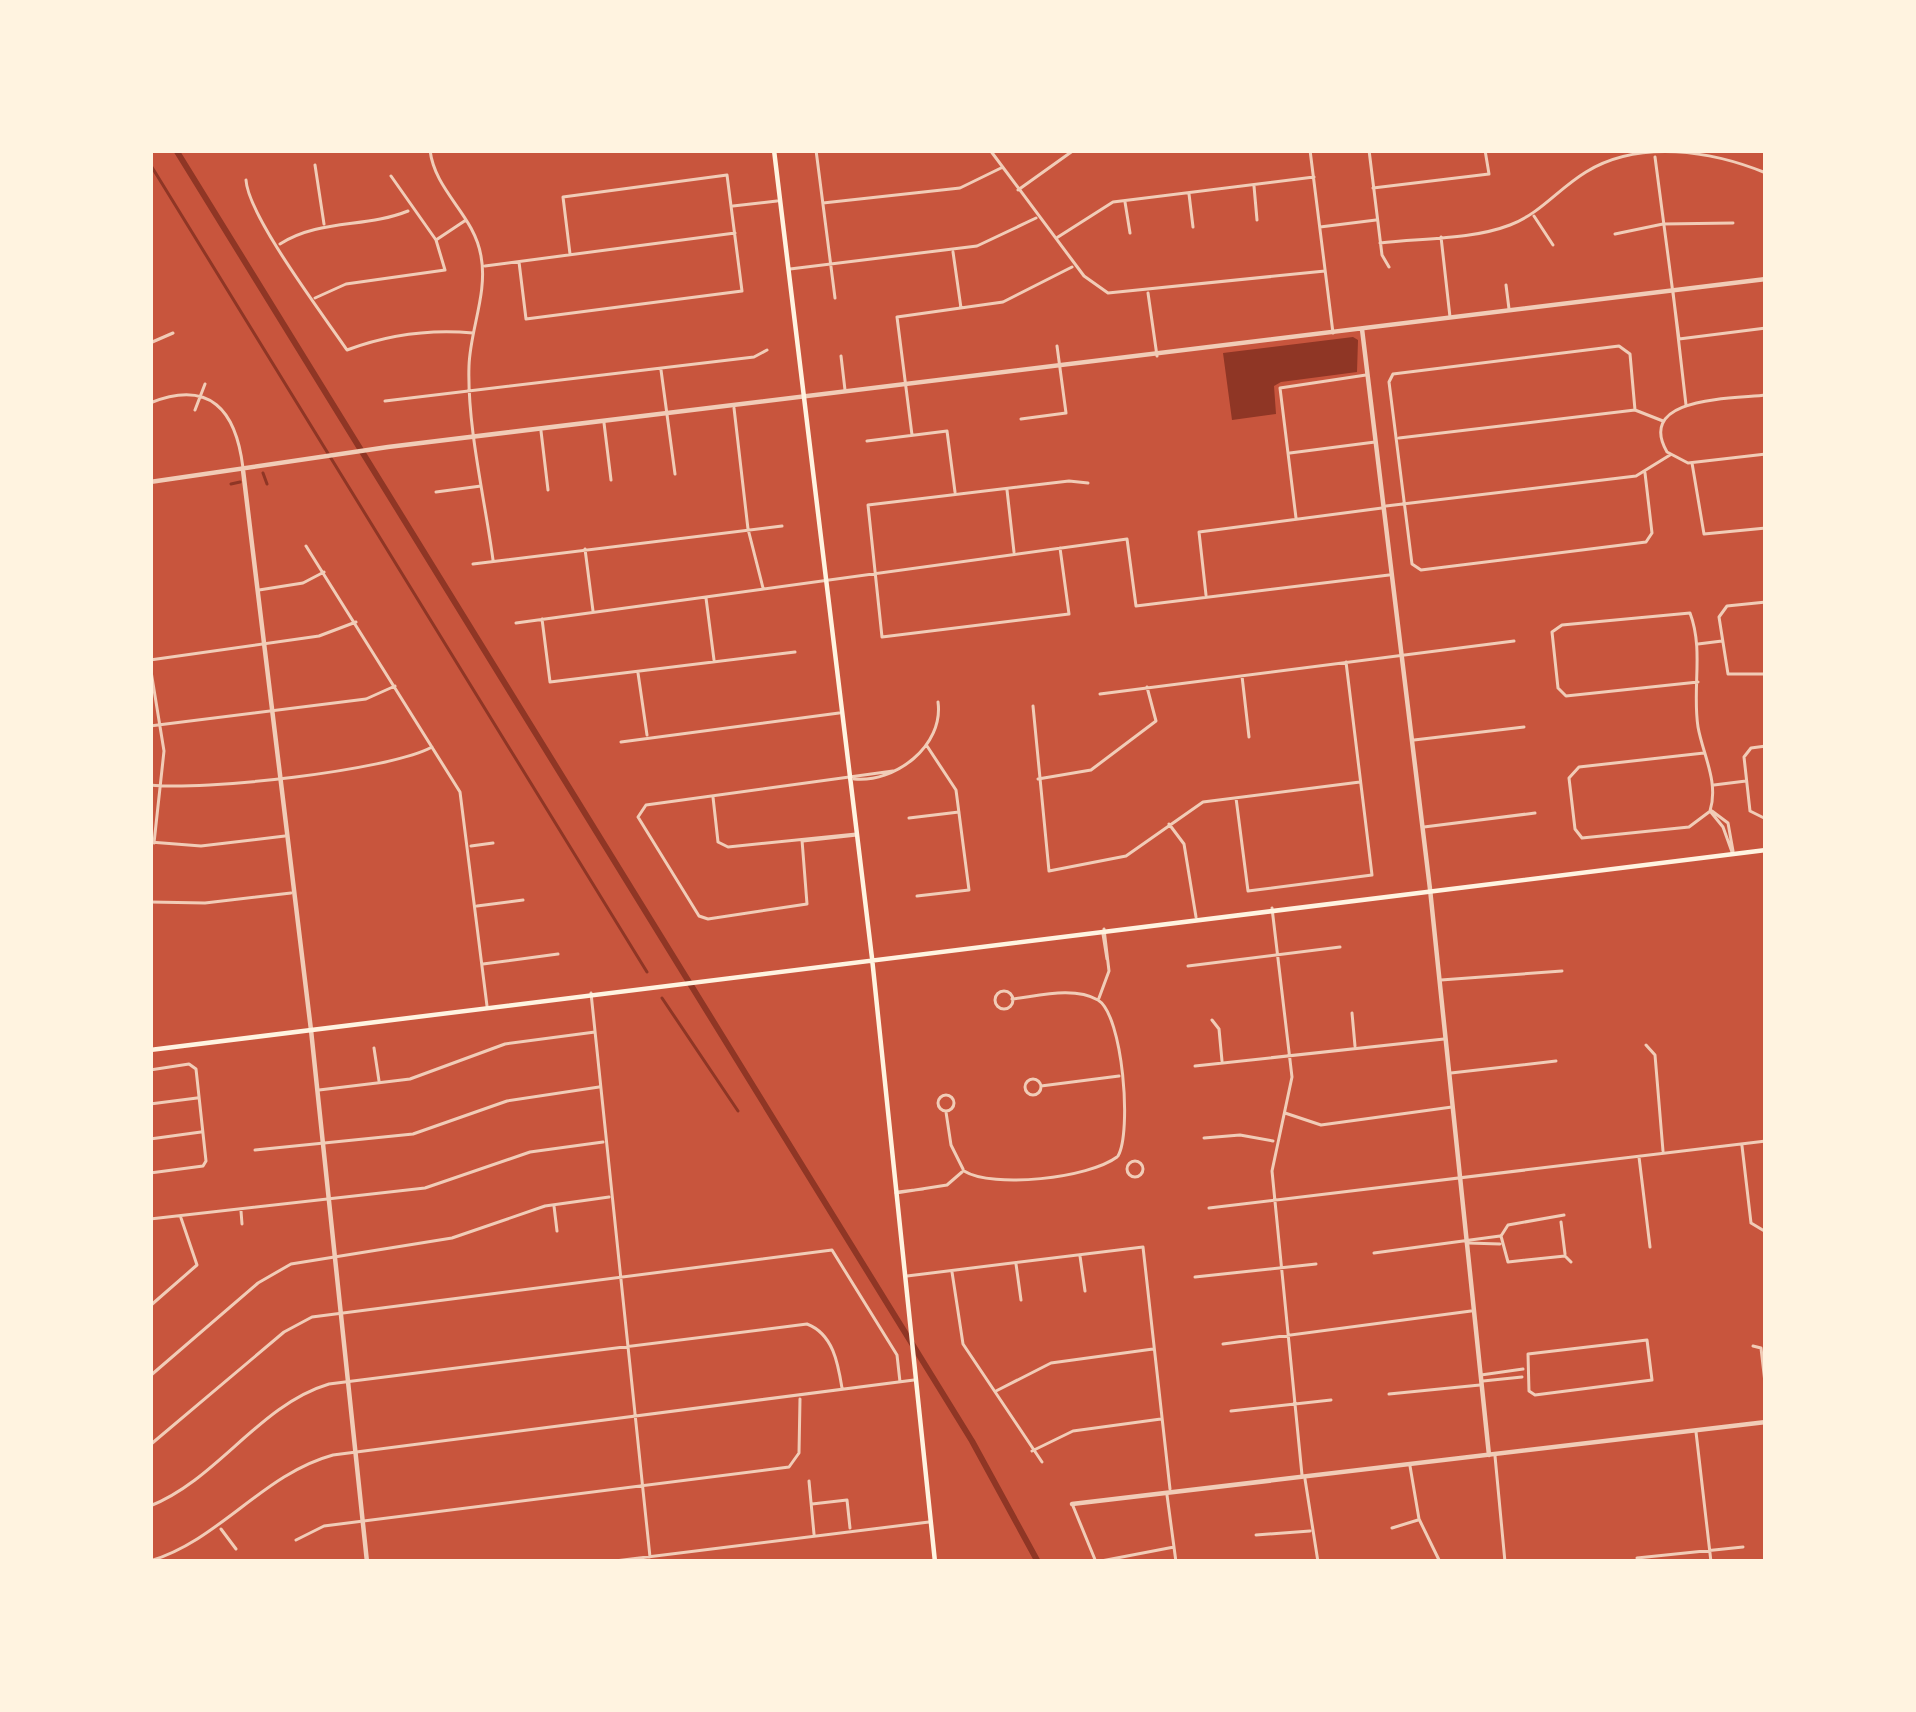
<svg xmlns="http://www.w3.org/2000/svg" width="1916" height="1712" viewBox="0 0 1916 1712" font-family="Ubuntu,sans-serif">
<rect width="100%" height="100%" fill="#c8553d"/>
<path fill="#8f3625" d="M1353,337l5,3 -1,32 -76,10 -7,4 2,28 -44,6 -9,-67z"/>
<g fill="none" stroke-linecap="round" stroke-linejoin="round">
<path stroke="#8f3625" stroke-width="3" d="M150,164l497,808
M263,473l4,11
M231,484l9,-2
M662,998l76,113"/>
<path stroke="#8f3625" stroke-width="6" d="M176,150l796,1291 66,121"/>
<path stroke="#f1ccb7" stroke-width="3" d="M430,150c5,42 44,64 51,106 7,37 -11,74 -12,110 -2,60 16,134 24,194
M816,150l19,148
M990,150l94,126 24,17 217,-22
M1310,150l23,183
M1369,150l13,105 7,12
M1655,157l24,182
M315,165l9,59
M246,180c2,36 78,136 101,170 40,-15 83,-21 126,-17
M1254,186l3,34
M1373,188l116,-14 -4,-24
M1018,190l56,-40
M1189,194l4,33
M1125,202l5,31
M823,203l137,-15 41,-20
M733,206l44,-5
M1534,216l19,29
M1320,227l56,-7
M1615,234l48,-10 70,-1
M1058,237l55,-35 201,-25
M1441,237l9,80
M436,240l30,-20
M1380,243c41,-5 91,-3 130,-18 31,-12 48,-36 76,-53 54,-33 126,-21 180,1
M280,244c39,-25 86,-16 128,-33
M953,252l8,56
M519,262l7,57 216,-28 -15,-116 -164,22 7,57
M485,266l250,-33
M790,269l187,-23 59,-28
M1506,285l3,24
M1673,292l13,113
M1148,293l9,63
M315,298l31,-14 99,-14 -9,-30 -45,-64
M1679,339l87,-11
M150,343l23,-10
M841,356l4,34
M661,370l14,104
M1766,395c-32,4 -131,1 -99,57l21,11 78,-9
M385,401l369,-44 13,-7
M150,403c60,-24 86,7 93,65
M734,408l14,121 15,59
M195,410l10,-26
M1635,410l-5,-56 -11,-8 -226,28 -4,8 23,182 9,6 225,-28 6,-9 -7,-60
M1021,419l45,-6 -9,-67
M604,423l7,57
M541,431l7,59
M912,435l-15,-118 106,-15 69,-35
M1399,438l236,-28 28,11
M867,441l80,-10 8,61
M1290,453l85,-11
M1692,463l12,71 62,-6
M1007,490l7,62
M436,492l45,-6
M1386,506l250,-30 34,-21
M1296,518l-16,-130 86,-13
M306,546l154,246 27,214
M1060,548l9,66 -187,23 -14,-132 201,-24 19,2
M585,549l8,62
M473,564l309,-38
M259,590l44,-7 21,-11
M1206,595l-7,-63 183,-24
M706,598l8,62
M1766,602l-39,4 -8,11 9,57h38
M542,619l8,63 245,-30
M516,623l611,-84 9,67 253,-31
M1698,644l24,-3
M150,660l169,-24 37,-14
M150,665l14,86 -10,92
M638,673l9,62
M1242,676l7,61
M1698,682l-132,14 -8,-8 -6,-56 10,-7 128,-12c14,37 2,76 8,114 5,28 21,55 12,84l13,16 9,25
M1100,694l414,-53
M1033,706l16,165 77,-15 77,-54 157,-20
M150,726l216,-27 29,-13
M1414,740l110,-13
M621,742l218,-29
M1766,746l-15,2 -7,9 6,54 16,8
M1704,753l-125,14 -10,11 6,51 7,9 107,-11 20,-15
M854,779c41,4 90,-33 84,-77
M1038,779l53,-9 65,-49 -9,-34
M150,785c51,6 238,-14 282,-38
M1714,785l32,-4
M713,797l5,45 10,5 128,-13
M1236,798l12,93 124,-16 -26,-213
M1712,811l16,12 5,28
M909,818l50,-6
M1169,824l15,20 12,73
M1424,827l111,-14
M802,840l5,64 -99,15 -9,-3 -61,-99 8,-12 247,-34
M803,841l54,-6
M150,842l51,4 84,-10
M471,846l22,-3
M917,896l52,-6 -13,-100 -29,-44
M150,902l55,1 86,-10
M477,906l46,-6
M1272,908l20,169 -20,94 30,304
M1103,934l4,25
M483,964l75,-10
M1188,966l152,-19
M1441,980l121,-9
M995 1000a9 9 0 1 1 18 0a9 9 0 1 1-18 0Z
M591,993l59,564
M1099,998l10,-27 -5,-42
M1012,999c26,-3 62,-13 86,1 25,15 34,132 20,156
M1352,1013l3,33
M1212,1020l7,9 3,32
M1646,1045l9,10 8,96
M374,1048l5,33
M1195,1066l249,-27
M150,1070l39,-6 7,5 10,92 -3,5 -53,7
M1451,1073l105,-12
M1025 1087a8 8 0 1 1 16 0a8 8 0 1 1-16 0Z
M1041,1086l78,-10
M319,1090l91,-11 95,-35 90,-12
M938 1103a8 8 0 1 1 16 0a8 8 0 1 1-16 0Z
M150,1104l47,-6
M946,1112l5,33 12,24
M1285,1113l36,12 131,-18
M1204,1138l36,-3 33,6
M150,1139l51,-7
M1742,1146l9,77 15,9
M255,1150l158,-16 94,-33 92,-14
M1639,1157l11,90
M1127 1169a8 8 0 1 1 16 0a8 8 0 1 1-16 0Z
M964,1171c29,18 125,7 153,-14
M898,1192l25,-3
M896,1193l51,-8 15,-13
M554,1206l3,25
M1209,1208l557,-67
M241,1211l1,13
M1564,1215l-56,10 -7,11 7,26 57,-6 6,6
M150,1219l275,-31 105,-36 73,-10
M1561,1222l4,32
M1468,1243l32,1
M1374,1253l126,-17
M1080,1256l5,35
M1016,1264l5,36
M952,1272l11,72 79,118
M907,1276l236,-29 27,242
M1195,1277l121,-13
M150,1306l47,-41 -16,-47
M1647,1340l5,40 -117,15 -6,-4 -1,-37z
M1223,1344l248,-33
M1753,1346l8,2 5,43
M1481,1375l42,-6
M150,1376l108,-93 33,-19 161,-26 93,-32 64,-9
M1483,1381l39,-4
M996,1391l55,-28 102,-14
M1389,1394l91,-9
M1231,1411l100,-11
M1696,1432l15,130
M150,1445l134,-113 28,-15 520,-67 65,105 3,27
M1032,1451l41,-20 88,-12
M1495,1456l10,106
M1410,1466l9,53 21,43
M1305,1479l13,83
M809,1481l5,53
M1167,1495l9,67
M812,1504l35,-4 3,28
M150,1506c68,-27 109,-101 179,-122l478,-60c26,10 31,39 35,64
M1073,1506l23,56
M1392,1528l26,-8
M221,1529l15,20
M1256,1535l54,-4
M296,1540l28,-14 465,-59 10,-14 1,-54
M1637,1558l106,-11
M150,1561c70,-21 113,-87 183,-106l581,-75
M607,1562l322,-40
M1096,1562l78,-15
M1585,1562h24"/>
<path stroke="#f1ccb7" stroke-width="4.5" d="M1362,329l68,560 59,566
M243,470l68,560 56,532
M150,482l238,-35 1378,-168
M1072,1504l694,-82"/>
<path stroke="#fff3e0" stroke-width="4.5" d="M774,150l98,808 63,604
M150,1050l1616,-200"/>
</g>
<rect width="1916" height="1712" fill="none" stroke="#fff3e0" stroke-width="306"/>
</svg>
